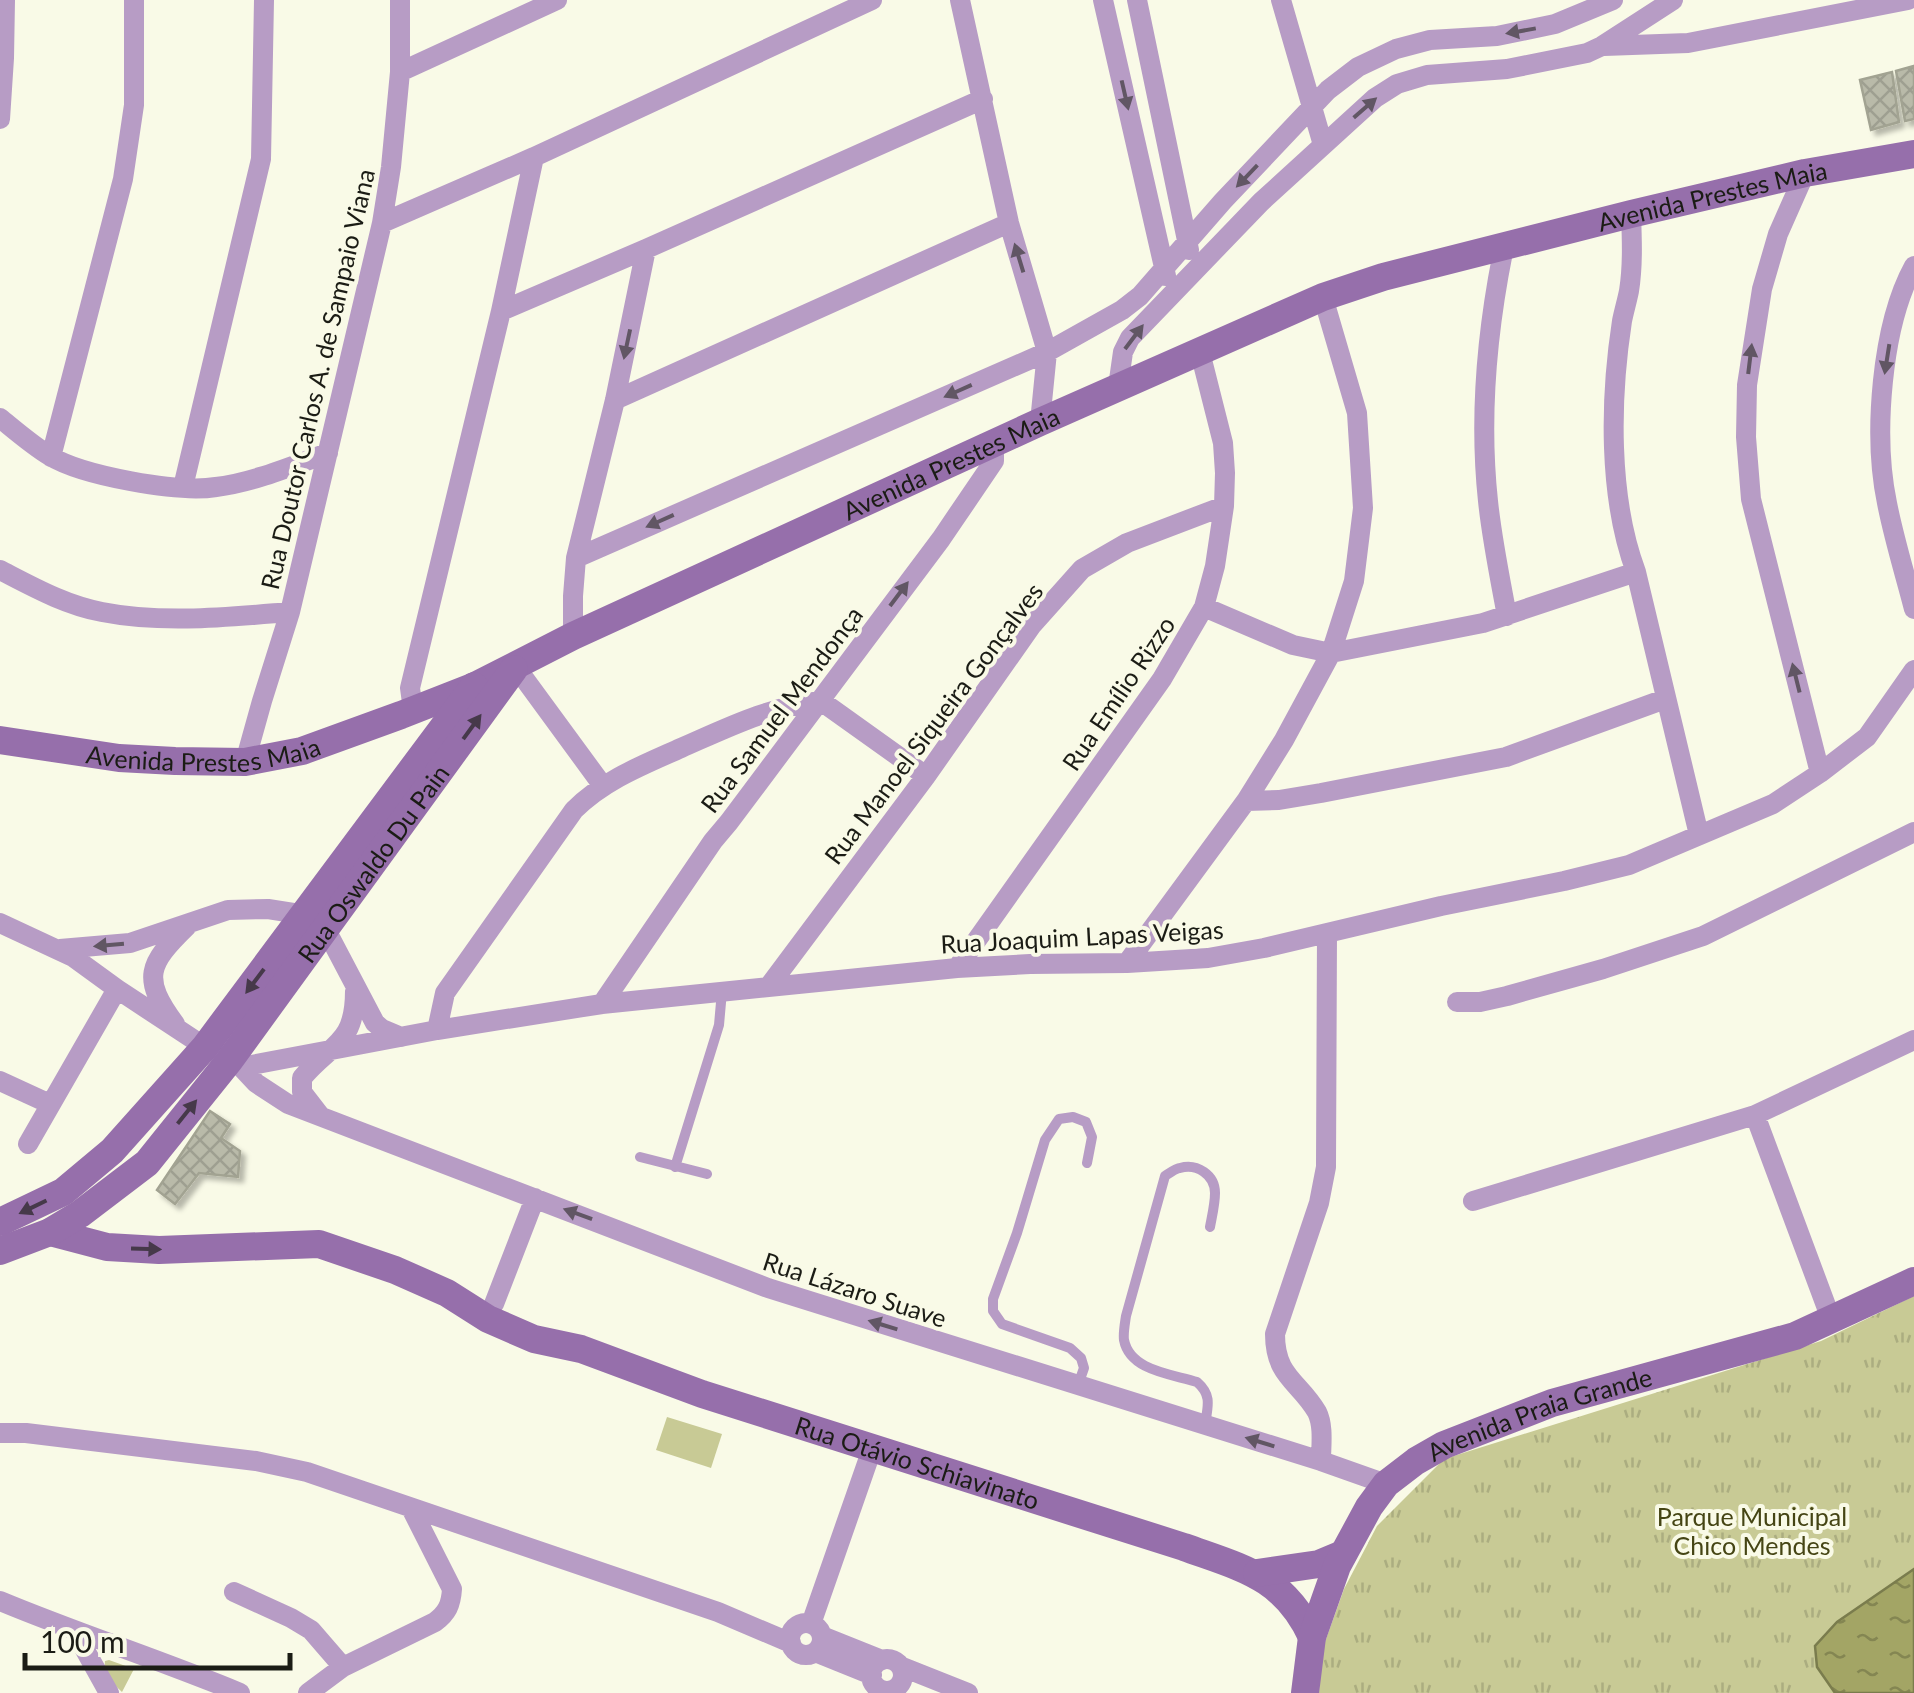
<svg xmlns="http://www.w3.org/2000/svg" width="1914" height="1693" viewBox="0 0 1914 1693" font-family="Lato,sans-serif">
<defs>
<pattern id="grass-tufts" width="24" height="20" patternUnits="userSpaceOnUse" patternTransform="scale(2.5)"><rect width="24" height="20" fill="#c8ca95"/><path d="M3 7l-1-3M5 7V3M7 7l1-3M15 17l-1-3M17 17v-4M19 17l1-3" fill="none" stroke="#abad80"/></pattern>
<pattern id="water-ripples" width="26" height="14" patternUnits="userSpaceOnUse" patternTransform="scale(2.5)"><rect width="26" height="14" fill="#a3a565"/><path d="M2 4q2-2 4 0t4 0M15 11q2-2 4 0t4 0" fill="none" stroke="#848652"/></pattern>
<pattern id="building-cross-hatch" width="8" height="8" patternUnits="userSpaceOnUse" patternTransform="scale(2.5)"><rect width="8" height="8" fill="#b9baa9"/><path d="M0 0l8 8M0 8l8-8" fill="none" stroke="#9e9f91"/></pattern>
<filter id="shadow"><feDropShadow dx="5" dy="5" stdDeviation="2.5" flood-color="#0004"/></filter>
</defs>
<rect width="100%" height="100%" fill="#f9fae7"/>
<path fill="url(#grass-tufts)" d="M1914,1296v397h-595l2,-40 23,-64 33,-63 67,-67 377,-118z
M109,1660l25,9 -12,23 -18,-17 1,-14z"/>
<path fill="#c8ca95" d="M667,1417l55,17 -11,34 -55,-18z"/>
<path fill="url(#water-ripples)" stroke="#7a7c4d" stroke-width="2.5" d="M1914,1569v124h-79l-18,-26 -2,-21 22,-24z"/>
<path fill="url(#building-cross-hatch)" stroke="#a2a392" stroke-width="2.5" filter="url(#shadow)" d="M1914,66v53l-9,2 -9,-50z
M1892,72l7,50 -28,8 -11,-50z
M210,1111l20,13 -9,14 19,13 -2,26 -39,-4 -24,31 -18,-14z"/>
<g fill="none" stroke-linecap="round" stroke-linejoin="round">
<path stroke="#b79cc5" stroke-width="10" d="M640,1157l67,17
M675,1167l44,-142 3,-34
M1078,1385l6,-17 -3,-10 -11,-10 -68,-24 -9,-13v-12l24,-66 28,-93 14,-21 14,-2 13,5 6,15 -5,26
M1205,1424c3,-18 7,-29 -8,-42 -25,-8 -67,-11 -73,-42 -1,-7 1,-17 2,-24l39,-140c3,-2 11,-8 15,-8 17,-5 35,7 35,25 0,11 -3,23 -5,34"/>
<path stroke="#b79cc5" stroke-width="20" d="M960,0l49,223 38,129 -7,70
M1103,0l63,276
M1137,0l52,250
M1281,0l42,145
M1604,46l84,-3 220,-43
M400,72l157,-72
M0,119l4,-61 1,-58
M1805,173l-27,61 -16,55 -15,96 -1,52 5,62 69,274
M1631,214c1,26 2,52 -2,77 -2,10 -5,20 -7,30 -12,78 -14,176 14,251l63,263
M382,223l152,-66 338,-157
M1504,247c-17,83 -25,170 -16,254 4,39 12,77 19,115
M1914,266c-33,60 -41,170 -27,237 7,36 18,71 27,106
M501,311l145,-62 337,-150
M1118,387l5,-35 7,-14 131,-136 114,-104 22,-14 30,-9 80,-6 80,-16 15,-7 71,-46
M615,400l394,-177
M0,418c16,13 32,27 50,38 33,20 128,37 166,31 39,-5 75,-21 112,-34
M51,457l72,-278 11,-74v-105
M183,487l78,-328 3,-159
M576,558l471,-206 75,-42 18,-14 83,-95 105,-111 30,-23 38,-18 34,-9 67,-4 58,-12 58,-24
M0,570c33,17 65,35 102,42 61,12 126,5 188,0
M1204,607l89,38 38,8 152,-30 153,-51
M573,636v-40l3,-38 39,-158 31,-151
M515,666l88,120
M821,701l105,75
M413,710l-3,-22 91,-377 33,-154
M245,762l17,-61 28,-89 92,-389 9,-56 9,-95v-72
M1246,801l33,-1 42,-7 185,-36 159,-58
M0,923l73,34 44,32 88,58 36,20 15,16 32,21 480,184 553,173 65,23
M60,949l70,-6 98,-33 40,-1 38,6 19,13 50,95 7,6 19,8
M1127,963l119,-162 38,-61 47,-87 23,-72 9,-73 -6,-95 -34,-116
M957,968l205,-289 42,-72 11,-41 9,-60 1,-33 -2,-30 -23,-91
M769,986l157,-210 106,-151 50,-56 45,-26 97,-37
M1457,1002h23l27,-6 96,-27 100,-33 211,-104
M602,1004l111,-163 16,-19 212,-283 53,-78v-17
M175,1024c-34,-46 -27,-60 12,-98
M437,1030l8,-37 129,-183c30,-30 69,-45 107,-62 48,-21 87,-41 140,-47
M241,1067l196,-37 165,-26 355,-36 73,-4 97,-1 81,-5 56,-10 177,-42 123,-25 65,-16 144,-61 47,-31 47,-36 47,-67
M0,1081l50,23
M319,1114l-17,-22v-14c29,-35 53,-33 53,-87
M1755,1115l76,204
M28,1144l89,-155
M1473,1201l282,-86 159,-75
M494,1304l41,-106
M0,1433h26l230,28 51,11 411,140 73,31
M1321,1461c0,-15 3,-35 -4,-49 -18,-31 -42,-35 -42,-78l44,-131 7,-36 1,-234
M234,1592l57,26 20,12 32,37
M0,1601c79,33 161,59 240,92
M790 1639a16 16 0 1 1 32 0a16 16 0 1 1-32 0Z
M811,1624l61,-175
M75,1632l34,61
M822,1636l60,24
M815,1652l57,23
M871 1675a16 16 0 1 1 32 0a16 16 0 1 1-32 0Z
M900,1666l68,27
M308,1693l35,-26 92,-45c12,-9 16,-17 17,-33l-41,-81"/>
<g stroke="#966fab" stroke-width="28">
<path id="s1" d="M0,740l119,18 56,3 70,1 57,-11 99,-36 74,-29 98,-50 467,-214 283,-125 60,-20 248,-63 174,-41 109,-19"/>
<path d="M0,1222l63,-30 49,-41 93,-104 269,-361"/>
<path id="s2" d="M50,1232l57,15 52,3 160,-6 76,26 52,23 41,26 46,20 47,10 121,45 482,153c58,21 100,29 128,90"/>
<path id="s3" d="M0,1251l50,-19 30,-18 67,-51 82,-102 285,-392"/>
<path d="M1257,1573l62,-9 24,-10"/>
<path id="s4" d="M1305,1693l7,-56 25,-71 32,-59 17,-23 30,-23 28,-16 108,-42 243,-67 119,-55"/>
</g>
</g>
<defs><path id="oneway-solid" d="M-6-.8H1V-3.2L6.5 0L1 3.2V.8H-6Z" transform="scale(2.5)"/></defs>
<g fill="#615664">
<use href="#oneway-solid" transform="translate(1521 31) rotate(170)"/>
<use href="#oneway-solid" transform="translate(1125 95) rotate(77)"/>
<use href="#oneway-solid" transform="translate(1365 108) rotate(-41)"/>
<use href="#oneway-solid" transform="translate(1247 176) rotate(134)"/>
<use href="#oneway-solid" transform="translate(1019 258) rotate(-107)"/>
<use href="#oneway-solid" transform="translate(1134 337) rotate(-53)"/>
<use href="#oneway-solid" transform="translate(627 344) rotate(102)"/>
<use href="#oneway-solid" transform="translate(1750 359) rotate(-83)"/>
<use href="#oneway-solid" transform="translate(1887 359) rotate(99)"/>
<use href="#oneway-solid" transform="translate(958 391) rotate(156)"/>
<use href="#oneway-solid" transform="translate(660 521) rotate(156)"/>
<use href="#oneway-solid" transform="translate(899 594) rotate(-53)"/>
<use href="#oneway-solid" transform="translate(1796 678) rotate(-104)"/>
<use href="#oneway-solid" transform="translate(109 945) rotate(175)"/>
<use href="#oneway-solid" transform="translate(578 1214) rotate(-160)"/>
<use href="#oneway-solid" transform="translate(883 1325) rotate(-163)"/>
<use href="#oneway-solid" transform="translate(1260 1442) rotate(-163)"/>
</g>
<g fill="#46394a">
<use href="#oneway-solid" transform="translate(472 727) rotate(-54)"/>
<use href="#oneway-solid" transform="translate(255 981) rotate(127)"/>
<use href="#oneway-solid" transform="translate(187 1112) rotate(-51)"/>
<use href="#oneway-solid" transform="translate(33 1207) rotate(154)"/>
<use href="#oneway-solid" transform="translate(146 1249) rotate(2)"/>
</g>
<g text-anchor="middle" dominant-baseline="central" stroke-width="8" stroke-linejoin="round" paint-order="stroke">
<g font-size="25" fill="#1b1c15" stroke="#f9fae7">
<text stroke="none"><textPath href="#s1" startOffset="1825">Avenida Prestes Maia</textPath></text>
<text transform="translate(317 379) rotate(-77)">Rua Doutor Carlos A. de Sampaio Viana</text>
<text stroke="none"><textPath href="#s1" startOffset="1015">Avenida Prestes Maia</textPath></text>
<text transform="translate(1118 693) rotate(-56)">Rua Emílio Rizzo</text>
<text transform="translate(781 709) rotate(-53)">Rua Samuel Mendonça</text>
<text transform="translate(933 723) rotate(-53)">Rua Manoel Siqueira Gonçalves</text>
<text stroke="none"><textPath href="#s1" startOffset="205">Avenida Prestes Maia</textPath></text>
<text stroke="none"><textPath href="#s3" startOffset="548">Rua Oswaldo Du Pain</textPath></text>
<text transform="translate(1082 936) rotate(-3)">Rua Joaquim Lapas Veigas</text>
<text transform="translate(855 1289) rotate(18)">Rua Lázaro Suave</text>
<text stroke="none"><textPath href="#s4" startOffset="398">Avenida Praia Grande</textPath></text>
<text stroke="none"><textPath href="#s2" startOffset="910">Rua Otávio Schiavinato</textPath></text>
</g>
<g font-size="25" fill="#454514" stroke="#f9fae7">
<text x="1752" y="1516">Parque Municipal<tspan x="1752" dy="29">Chico Mendes</tspan></text>
</g>
</g>
<path d="M25 1653v15h265v-15" fill="none" stroke="#1b1c15" stroke-width="5"/>
<text x="40" y="1653" font-size="30" fill="#1b1c15" stroke="#f9fae7" stroke-width="8" paint-order="stroke">100 m</text>
</svg>
